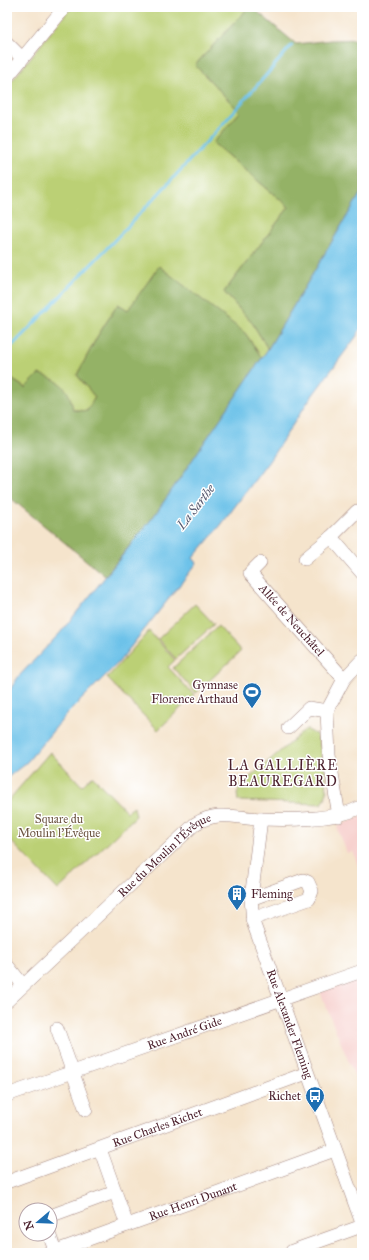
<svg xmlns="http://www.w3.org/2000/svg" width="369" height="1260" viewBox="0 0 369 1260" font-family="'IM FELL Great Primer',serif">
<rect width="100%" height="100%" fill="#fff"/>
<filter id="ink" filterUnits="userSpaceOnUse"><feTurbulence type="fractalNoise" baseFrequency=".025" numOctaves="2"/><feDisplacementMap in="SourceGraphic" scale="8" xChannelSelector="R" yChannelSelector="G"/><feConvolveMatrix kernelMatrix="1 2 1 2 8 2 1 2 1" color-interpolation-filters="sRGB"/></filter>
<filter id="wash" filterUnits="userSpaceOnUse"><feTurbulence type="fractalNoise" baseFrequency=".012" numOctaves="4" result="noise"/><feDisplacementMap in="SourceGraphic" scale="16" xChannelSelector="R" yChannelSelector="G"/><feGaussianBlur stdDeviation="0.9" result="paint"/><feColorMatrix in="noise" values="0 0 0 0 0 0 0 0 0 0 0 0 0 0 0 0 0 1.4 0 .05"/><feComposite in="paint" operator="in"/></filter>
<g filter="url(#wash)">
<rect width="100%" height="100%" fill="#f5e4cc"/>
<path fill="#f7d0ce" d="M362,815v63l-9,-27 -6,2 -10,-26z
M362,978v116l-42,-102z"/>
<path fill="#bbd074" stroke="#827850" d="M71,7h178l-54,58 45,47 -27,31 76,64 -65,85 29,32 15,25 -6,9 -17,-25 -117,-23 -10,-6 -21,33 -20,38 18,22 -8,14c-28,-1 -57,-20 -80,-35v-289z
M195,604l19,20 -38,35 -18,-20z
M218,626l23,25 -45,42 -23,-25z
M149,631l26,29 -7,7 26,28 -36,35 -51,-52z
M306,729l11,6c4,14 17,61 4,69l-83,-3 -1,-8 5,-9z
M50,752l32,34 10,-10 35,36 7,-5 2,9 -78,74 -51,-53v-35z"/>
<path fill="#94b266" stroke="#6f6848" d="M249,7h3l44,37 35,-4 31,-1v152l-94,158 -15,-25 -29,-32 65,-85 -76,-64 27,-31 -45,-47z
M159,266l86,67 17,25 -108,158 -49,60 -98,-81v-119l18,12 14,-14c21,6 31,14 34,36l14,1 8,-14 -18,-22 20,-38 21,-33 10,6z"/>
<path fill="#6dc2e9" stroke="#5c708a" d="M362,191v135l-6,11 -47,63 -40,61 -48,64 -28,33 4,5 -79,100 -51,51 -40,48 -20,16v-84l12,-18 41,-43 94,-117 114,-167z"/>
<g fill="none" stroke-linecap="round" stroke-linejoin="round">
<path stroke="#6dc2e9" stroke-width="3" d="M7,351c98,-100 195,-200 285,-306"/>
</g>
</g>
<g filter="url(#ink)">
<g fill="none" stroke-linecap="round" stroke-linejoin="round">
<defs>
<g id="minor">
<path d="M7,43l15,15"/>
<path d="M7,77l58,-70"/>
<path d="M331,537l31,36"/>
<path d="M305,559l26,-22 26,-26"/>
<path id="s1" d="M260,563l-10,10 94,106"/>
<path d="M288,728l21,-20 18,3"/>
<path d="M339,816l-10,-61 -2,-44 17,-32 18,-19"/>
<path id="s2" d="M261,819l-10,80 2,23 109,301"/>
<path d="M251,899l52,-19 5,2 4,9 -3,8 -57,20"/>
<path d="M7,965l16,20"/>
<path id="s3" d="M7,1001l188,-177c23,-14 40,-6 65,-5 27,1 81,1 102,-13"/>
<path d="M57,1028l29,82"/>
<path id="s4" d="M7,1095l355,-124"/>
<path d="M100,1149l27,76"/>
<path id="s5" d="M7,1182l300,-109"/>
<path d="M50,1216l65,-24"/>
<path d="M49,1234l7,19"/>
<path id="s6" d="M50,1253l285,-103"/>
<path d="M293,1253l-1,-2 70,-25"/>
</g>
</defs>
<use href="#minor" stroke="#a0827c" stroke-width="14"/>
<use href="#minor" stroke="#fff" stroke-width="13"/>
</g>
</g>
<defs>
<symbol id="stadium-pin" viewBox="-11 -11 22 30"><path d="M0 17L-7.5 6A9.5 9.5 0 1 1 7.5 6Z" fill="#1f6fb2" stroke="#fff"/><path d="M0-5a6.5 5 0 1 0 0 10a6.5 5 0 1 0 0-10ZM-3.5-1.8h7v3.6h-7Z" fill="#fff"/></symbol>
<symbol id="building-pin" viewBox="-11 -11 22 30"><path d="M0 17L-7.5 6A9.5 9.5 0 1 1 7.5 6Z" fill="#1f6fb2" stroke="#fff"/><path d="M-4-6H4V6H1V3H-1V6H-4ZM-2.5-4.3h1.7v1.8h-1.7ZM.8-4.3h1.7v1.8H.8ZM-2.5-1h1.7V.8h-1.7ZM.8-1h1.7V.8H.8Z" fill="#fff"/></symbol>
<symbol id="bus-pin" viewBox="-11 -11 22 30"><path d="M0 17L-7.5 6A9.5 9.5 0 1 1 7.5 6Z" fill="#1f6fb2" stroke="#fff"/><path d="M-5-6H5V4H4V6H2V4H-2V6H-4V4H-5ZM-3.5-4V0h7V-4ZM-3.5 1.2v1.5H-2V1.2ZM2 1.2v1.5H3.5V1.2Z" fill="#fff"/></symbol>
</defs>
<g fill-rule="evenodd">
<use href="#stadium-pin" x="241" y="681" width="22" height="30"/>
<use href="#building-pin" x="226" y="883" width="22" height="30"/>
<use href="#bus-pin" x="304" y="1085" width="22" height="30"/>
</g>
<g text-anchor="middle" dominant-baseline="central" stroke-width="3" stroke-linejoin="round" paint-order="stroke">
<g font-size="12" fill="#4a1f2b" stroke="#fff">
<text stroke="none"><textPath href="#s1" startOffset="77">Allée de Neuchâtel</textPath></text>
<text stroke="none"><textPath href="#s3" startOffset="215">Rue du Moulin l'Évêque</textPath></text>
<text stroke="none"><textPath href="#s2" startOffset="212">Rue Alexander Fleming</textPath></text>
<text stroke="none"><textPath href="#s4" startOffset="188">Rue André Gide</textPath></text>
<text stroke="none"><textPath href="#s5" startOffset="160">Rue Charles Richet</textPath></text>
<text stroke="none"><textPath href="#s6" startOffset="152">Rue Henri Dunant</textPath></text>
</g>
<g font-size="12" fill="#4a1f2b" stroke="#fff" text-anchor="end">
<text x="238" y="685">Gymnase<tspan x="238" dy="14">Florence Arthaud</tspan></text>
<text x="251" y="894" text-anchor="start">Fleming</text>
<text x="301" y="1096">Richet</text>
</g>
<g font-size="12" fill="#6c5441" stroke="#fff">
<text x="59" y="819">Square du<tspan x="59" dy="14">Moulin l'Évêque</tspan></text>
</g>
<g font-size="13" font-style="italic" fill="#56586e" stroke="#fff">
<text transform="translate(196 507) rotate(-52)">La Sarthe</text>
</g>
<g font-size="14" letter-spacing="1" fill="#4a1f2b" stroke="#fff">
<text x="283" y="765">LA GALLIÈRE<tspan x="283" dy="16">BEAUREGARD</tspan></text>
</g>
</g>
<rect width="369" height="1260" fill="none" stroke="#fff" stroke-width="24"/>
<g transform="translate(38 1222) rotate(251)"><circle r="19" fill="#ffffff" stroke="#b7a5aa"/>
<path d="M0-3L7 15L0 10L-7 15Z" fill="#1f6fb2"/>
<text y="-6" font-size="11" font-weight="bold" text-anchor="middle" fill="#4a1f2b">N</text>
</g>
</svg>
